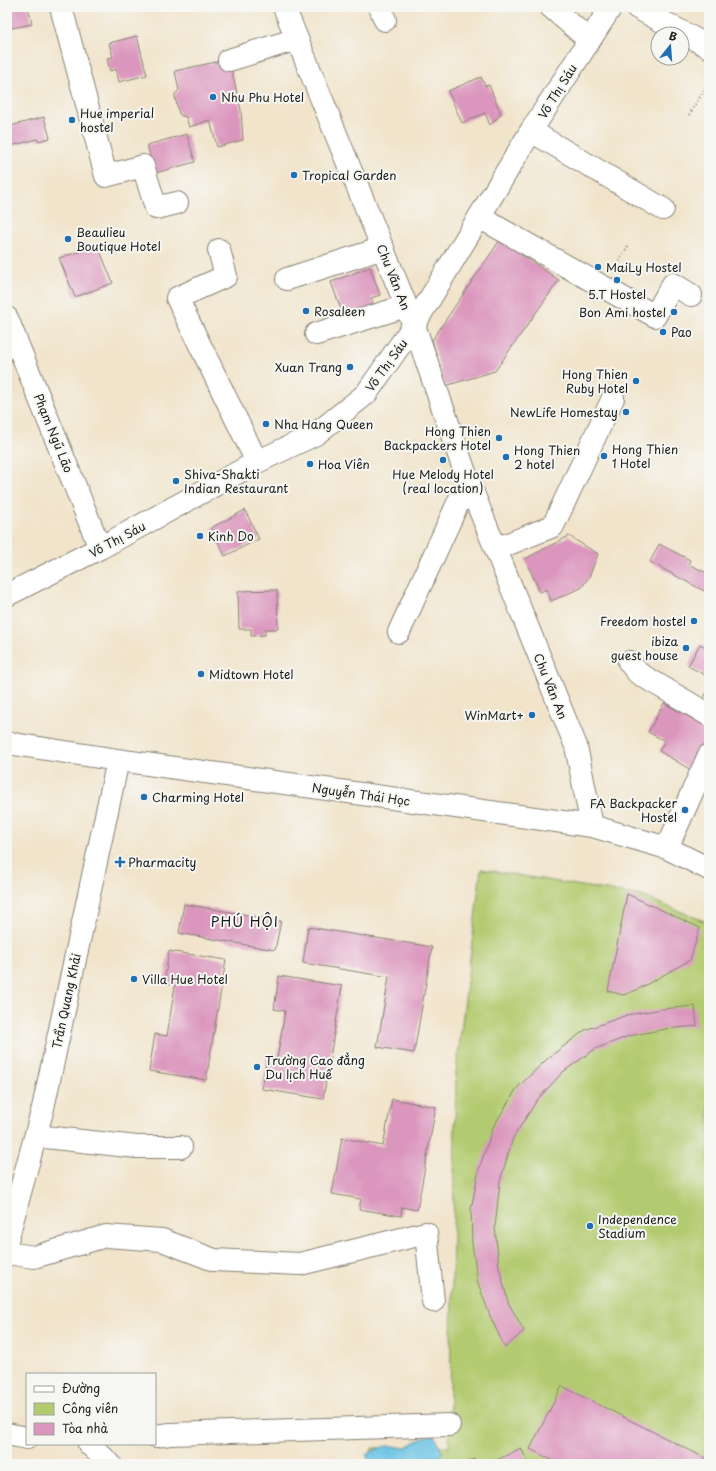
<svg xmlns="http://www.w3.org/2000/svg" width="716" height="1471" viewBox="0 0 716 1471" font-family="'Playpen Sans',sans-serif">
<rect width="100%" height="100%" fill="#f6f6f2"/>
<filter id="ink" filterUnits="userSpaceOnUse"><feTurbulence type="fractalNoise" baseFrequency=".025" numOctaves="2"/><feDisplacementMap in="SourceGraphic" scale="8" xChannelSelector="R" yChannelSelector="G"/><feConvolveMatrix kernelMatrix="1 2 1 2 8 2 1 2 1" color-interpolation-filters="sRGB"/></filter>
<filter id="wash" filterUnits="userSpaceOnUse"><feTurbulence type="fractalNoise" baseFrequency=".012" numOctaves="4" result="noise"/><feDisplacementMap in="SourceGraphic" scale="16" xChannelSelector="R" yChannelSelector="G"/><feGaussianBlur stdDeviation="0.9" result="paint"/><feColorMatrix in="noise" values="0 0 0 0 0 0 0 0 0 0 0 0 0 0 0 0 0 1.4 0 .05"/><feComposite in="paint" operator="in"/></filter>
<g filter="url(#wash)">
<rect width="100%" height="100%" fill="#f1e4cb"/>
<path fill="#b3cb6f" stroke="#687446" d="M481,869l161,27 67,27v541h-340l3,-16 77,-2 7,-374z"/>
<path fill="#65c1e3" stroke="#406e80" d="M433,1433l10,21 -21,10h-51l-5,-9c15,-8 20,-12 37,-7z"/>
<g id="blocks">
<path fill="#db96be" d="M7,7h21l4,17 -25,5z
M137,36l10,39 -28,7 -3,-13 -6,2 -3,-13 6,-1 -4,-14z
M229,59l12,51 2,30 -26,7 -7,-27 -21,7 -3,-10 -4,-1 -3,-2 -4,-17v-3l4,-4 -4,-19z
M481,77l4,9 4,-1 12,29 -11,11 -5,-12 -23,10 -14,-32z
M44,117l6,21 -12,3 -1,-2 -30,8v-20z
M187,134l8,28 -40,11 -8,-28z
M500,240l59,40 -64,91 -50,15 -13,-46z
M98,246l15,37 -38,14 -16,-39z
M370,267l10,28 -9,3 4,10 -29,15 -15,-41z
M245,510l14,29 -34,17 -14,-28z
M569,536l29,18 -9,23 -8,11 -30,13 -4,-12 -7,3 -15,-33z
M659,544l31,16 -2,4 21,10v12l-3,6 -56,-30z
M277,590l1,39h-13v6l-14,1v-7h-12l-1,-38z
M700,644l9,5v28l-21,-11z
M709,688v15l-6,-3z
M664,703l45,25v13l-16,30 -34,-20 6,-10 -17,-9z
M627,894l73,34 -10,32 -53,30 -14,5 -15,-4z
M184,904l97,17 -6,29 -96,-17z
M308,927l124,20 -18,106 -37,-6 12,-70 -86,-14z
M169,951l57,9 -20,120 -57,-9 6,-37 12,2 8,-51 -11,-2z
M279,976l63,10 -19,113 -61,-10 5,-32 10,2 8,-48 -11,-2z
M695,1006l2,20 -32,3 -36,7 -34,13 -32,23 -26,28 -24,38 -13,43 -5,46 4,40 9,35 16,29 -19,17 -15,-32 -12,-33 -6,-39 -1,-35 8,-40 14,-42 24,-39 30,-29 38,-29 42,-15 35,-6z
M392,1099l44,8 -19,103 -15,-3 -1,9 -42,-7 2,-10 -29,-5 10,-56 41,8z
M562,1386l147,74v4h-150l-29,-15z
M521,1448l8,16h-40z
M475,1459l3,5h-14z"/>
</g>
</g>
<g filter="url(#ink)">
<use href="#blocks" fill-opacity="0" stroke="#868074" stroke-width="1"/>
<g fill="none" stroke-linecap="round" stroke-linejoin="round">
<defs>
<path id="minor" d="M61,7l45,169 37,-10 13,42 21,-5
M284,7l130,318 54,156 108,265 16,80
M380,7l5,13
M551,7l38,33
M636,7l73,40
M229,60l68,-21
M531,131l132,78
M479,217l176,99 18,-32 18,11
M219,250l7,26 -49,22 80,164
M287,279l96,-31
M7,318l93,230
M316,334l90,-28
M496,549l57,-23 60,-128
M7,595l93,-47 157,-86 59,-28 50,-40 48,-69 117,-194 80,-124
M399,632l69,-151
M629,662l9,11 71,42
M7,743l111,17 474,66 75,22 42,21
M667,848l42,-93
M36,1136l101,11h44
M7,1240l36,-132 75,-348
M7,1253l27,4 72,-21 56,4 52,20 86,4 126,-31 7,68
M7,1434l20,4
M155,1436l15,-2 279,-9
M89,1444l21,20"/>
</defs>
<use href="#minor" stroke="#868074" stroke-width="24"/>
<path stroke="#868074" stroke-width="2.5" stroke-dasharray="1 3" stroke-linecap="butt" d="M689,115l20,-33
M615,268l14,-23"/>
<use href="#minor" stroke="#fff" stroke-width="22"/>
</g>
</g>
<g fill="#1f6fb2" stroke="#f6f6f2" stroke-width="1.5">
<circle cx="213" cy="97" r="4"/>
<circle cx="72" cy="120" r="4"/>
<circle cx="294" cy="175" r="4"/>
<circle cx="68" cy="239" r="4"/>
<circle cx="598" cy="267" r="4"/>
<circle cx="617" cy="280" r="4"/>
<circle cx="306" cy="311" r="4"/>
<circle cx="674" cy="312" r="4"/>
<circle cx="663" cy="332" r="4"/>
<circle cx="350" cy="367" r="4"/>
<circle cx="636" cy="381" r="4"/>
<circle cx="626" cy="412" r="4"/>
<circle cx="266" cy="424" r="4"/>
<circle cx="499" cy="438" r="4"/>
<circle cx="604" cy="456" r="4"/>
<circle cx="506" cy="457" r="4"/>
<circle cx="443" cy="460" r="4"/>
<circle cx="310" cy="464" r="4"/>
<circle cx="176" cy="481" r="4"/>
<circle cx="200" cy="536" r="4"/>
<circle cx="694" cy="621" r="4"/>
<circle cx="686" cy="648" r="4"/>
<circle cx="201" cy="674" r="4"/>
<circle cx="532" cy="715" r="4"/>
<circle cx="144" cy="797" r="4"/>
<circle cx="685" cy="810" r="4"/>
<path d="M118 856h4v4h4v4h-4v4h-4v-4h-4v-4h4z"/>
<circle cx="134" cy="979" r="4"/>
<circle cx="257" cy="1067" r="4"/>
<circle cx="590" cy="1226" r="4"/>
</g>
<g text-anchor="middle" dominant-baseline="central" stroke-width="4" stroke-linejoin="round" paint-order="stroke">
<g font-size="12" fill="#1c1c1c" stroke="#f6f6f2">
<text transform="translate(557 91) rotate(-58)">Võ Thị Sáu</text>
<text transform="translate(394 277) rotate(68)">Chu Văn An</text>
<text transform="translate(386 365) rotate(-54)">Võ Thị Sáu</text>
<text transform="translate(54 433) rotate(68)">Phạm Ngũ Lão</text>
<text transform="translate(117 539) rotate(-28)">Võ Thị Sáu</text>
<text transform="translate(551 686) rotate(68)">Chu Văn An</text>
<text transform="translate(361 794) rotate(8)">Nguyễn Thái Học</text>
<text transform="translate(66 1001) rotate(-78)">Trần Quang Khải</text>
</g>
<g font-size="12" fill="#1c1c1c" stroke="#f6f6f2" text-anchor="start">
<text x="221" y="97">Nhu Phu Hotel</text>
<text x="80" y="113">Hue imperial<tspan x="80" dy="14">hostel</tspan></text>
<text x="302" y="175">Tropical Garden</text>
<text x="76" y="232">Beaulieu<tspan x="76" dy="14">Boutique Hotel</tspan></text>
<text x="606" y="267">MaiLy Hostel</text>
<text x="617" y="294" text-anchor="middle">5.T Hostel</text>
<text x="314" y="311">Rosaleen</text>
<text x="666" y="312" text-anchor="end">Bon Ami hostel</text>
<text x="671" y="332">Pao</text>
<text x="342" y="367" text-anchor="end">Xuan Trang</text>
<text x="628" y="374" text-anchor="end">Hong Thien<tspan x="628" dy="14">Ruby Hotel</tspan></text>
<text x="618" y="412" text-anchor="end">NewLife Homestay</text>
<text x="274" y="424">Nha Hang Queen</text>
<text x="491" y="431" text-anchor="end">Hong Thien<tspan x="491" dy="14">Backpackers Hotel</tspan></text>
<text x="612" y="449">Hong Thien<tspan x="612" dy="14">1 Hotel</tspan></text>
<text x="514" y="450">Hong Thien<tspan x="514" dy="14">2 hotel</tspan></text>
<text x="318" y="464">Hoa Viên</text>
<text x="184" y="474">Shiva-Shakti<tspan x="184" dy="14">Indian Restaurant</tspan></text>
<text x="443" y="474" text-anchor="middle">Hue Melody Hotel<tspan x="443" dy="14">(real location)</tspan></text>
<text x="208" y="536">Kinh Do</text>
<text x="686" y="621" text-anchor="end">Freedom hostel</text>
<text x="678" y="641" text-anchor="end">ibiza<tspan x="678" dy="14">guest house</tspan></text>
<text x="209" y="674">Midtown Hotel</text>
<text x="524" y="715" text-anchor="end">WinMart+</text>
<text x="152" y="797">Charming Hotel</text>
<text x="677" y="803" text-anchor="end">FA Backpacker<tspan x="677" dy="14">Hostel</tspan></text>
<text x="128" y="862">Pharmacity</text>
<text x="142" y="979">Villa Hue Hotel</text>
<text x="265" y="1060">Trường Cao đẳng<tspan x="265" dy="14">Du lịch Huế</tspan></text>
<text x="598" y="1219">Independence<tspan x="598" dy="14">Stadium</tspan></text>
</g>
<g font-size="14" letter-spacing="1" fill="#1c1c1c" stroke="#f6f6f2">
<text x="245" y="921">PHÚ HỘI</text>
</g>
</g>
<rect width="716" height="1471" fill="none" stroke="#f6f6f2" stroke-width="24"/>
<rect x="26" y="1373" width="130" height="72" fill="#f6f6f2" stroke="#9f9f9c"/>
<rect x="34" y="1386" width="20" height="6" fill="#ffffff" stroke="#9f9f9c"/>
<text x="62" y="1393" font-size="12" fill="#1c1c1c">Đường</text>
<rect x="34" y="1403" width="20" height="12" fill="#b3cb6f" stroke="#9f9f9c"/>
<text x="62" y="1413" font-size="12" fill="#1c1c1c">Công viên</text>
<rect x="34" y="1423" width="20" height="12" fill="#db96be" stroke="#9f9f9c"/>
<text x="62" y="1433" font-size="12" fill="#1c1c1c">Tòa nhà</text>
<g transform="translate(670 46) rotate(17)"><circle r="19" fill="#f6f6f2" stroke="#9f9f9c"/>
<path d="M0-3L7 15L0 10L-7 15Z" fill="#1f6fb2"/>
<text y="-6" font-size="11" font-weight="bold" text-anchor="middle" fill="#1c1c1c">B</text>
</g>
</svg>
